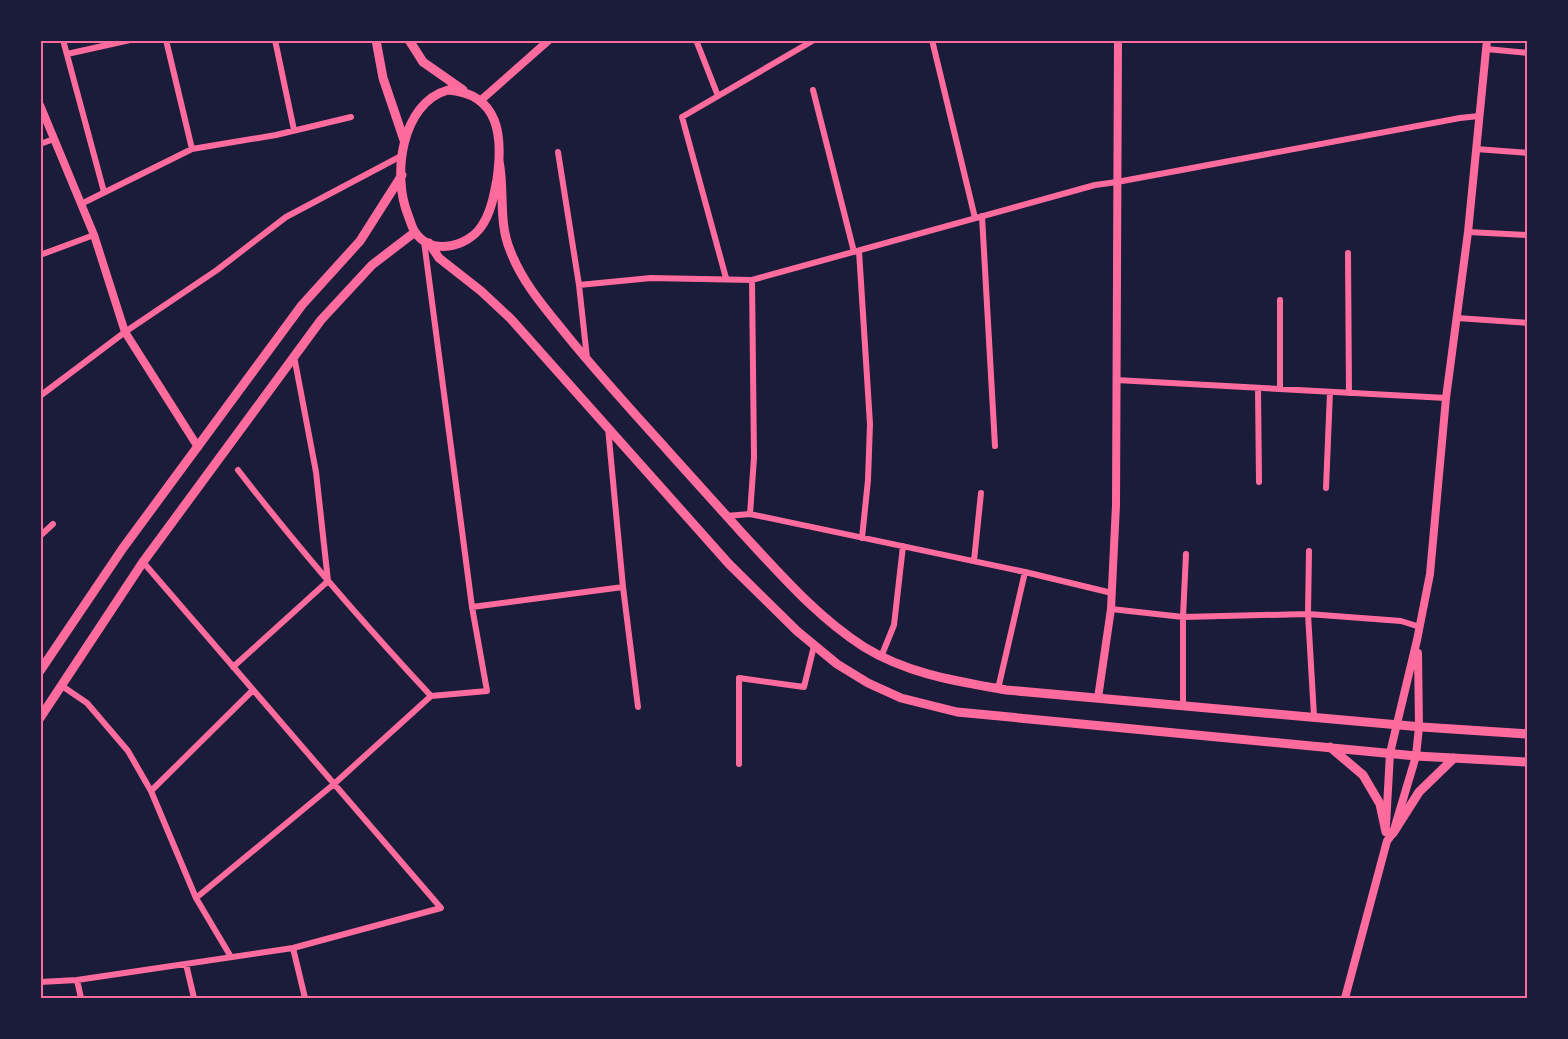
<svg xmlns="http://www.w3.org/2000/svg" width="1568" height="1039" viewBox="0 0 1568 1039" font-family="'Times New Roman',serif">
<rect width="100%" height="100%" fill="#1b1b3a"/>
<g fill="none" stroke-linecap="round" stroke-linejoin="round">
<path stroke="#ff6b9d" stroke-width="6" d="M63,40l41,152
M166,40l26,109
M275,40l19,90
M696,40l22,56
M932,40l43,178
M1486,49l42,4
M67,54l63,-14
M813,90l41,162
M40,144l14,-5
M1476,149l52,4
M558,152l21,133
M81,204l111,-55 84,-14 75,-18
M982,216l13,230
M1468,232l60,3
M424,241l48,366 15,84 -56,5
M859,251l11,173 -2,56 -6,58
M1348,253l1,140
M40,255l54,-20
M726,278l-44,-161 132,-77
M1280,300v89
M1457,318l71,5
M587,358l-8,-73 72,-7 101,2 343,-95 22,-3 343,-64 19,-2
M1116,380l330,18
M1258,388l1,94
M40,396l85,-64 92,-62 69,-53 117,-62
M608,428l15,159 15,120
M238,470c61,79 125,153 193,226
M1326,488l4,-96
M750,514l275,58 87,21
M726,516l24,-2 4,-56 -2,-178
M40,536l13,-12
M1309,551l-1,63 6,102
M974,561l7,-68
M472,607l151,-20
M1111,609l72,8 125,-3 93,7 19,6
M881,657l13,-32 9,-79
M233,667l95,-86 -12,-109 -22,-116
M62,686l25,17 41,48 23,40 45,107 35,59
M998,689l27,-117
M1183,705v-88l3,-63
M739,764v-86l65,9 10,-41
M151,791l102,-101
M196,898l138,-114 97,-88
M293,948l12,50
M186,964l8,34
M77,980l4,18
M40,982l37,-2 216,-32 148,-40 -298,-346"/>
<path stroke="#ff6b9d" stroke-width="8" d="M40,105l54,130 31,97 73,115
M1098,698l13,-89 5,-104 2,-465
M1386,825l4,-72
M1345,998l42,-157 6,-8 23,-77"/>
<path stroke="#ff6b9d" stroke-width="8" d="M480,101l69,-61
M1390,753l27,-113 13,-66 16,-176 22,-166 19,-192
M1416,756l3,-29 -1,-74"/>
<path stroke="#ff6b9d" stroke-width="9" d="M376,40l7,38 21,62
M409,40l14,22 40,28
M448,90c52,4 55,47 49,89 -3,16 -6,34 -16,48 -14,20 -50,29 -66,5 -3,-4 -5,-12 -7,-17 -16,-39 -7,-112 40,-125z
M499,161c6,30 -1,60 11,89 12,32 34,57 55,83 33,41 69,80 104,119 24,27 49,54 73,81 38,41 75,84 122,114 44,27 92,34 142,43l416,37 106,7
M429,243l10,15 42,33 30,28 218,245 68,67 40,33 31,19 33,15 56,14 459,44 112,6
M40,671l83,-123 179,-243 58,-64 42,-66
M40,718l103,-156 178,-242 51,-55 43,-33
M1330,747l33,28 17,29 6,28
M1393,833l26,-41 35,-34"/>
</g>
<rect width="1568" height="1039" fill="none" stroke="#1b1b3a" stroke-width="84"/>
<rect x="42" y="42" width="1484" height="955" fill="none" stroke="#ff6b9d" stroke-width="2"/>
</svg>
